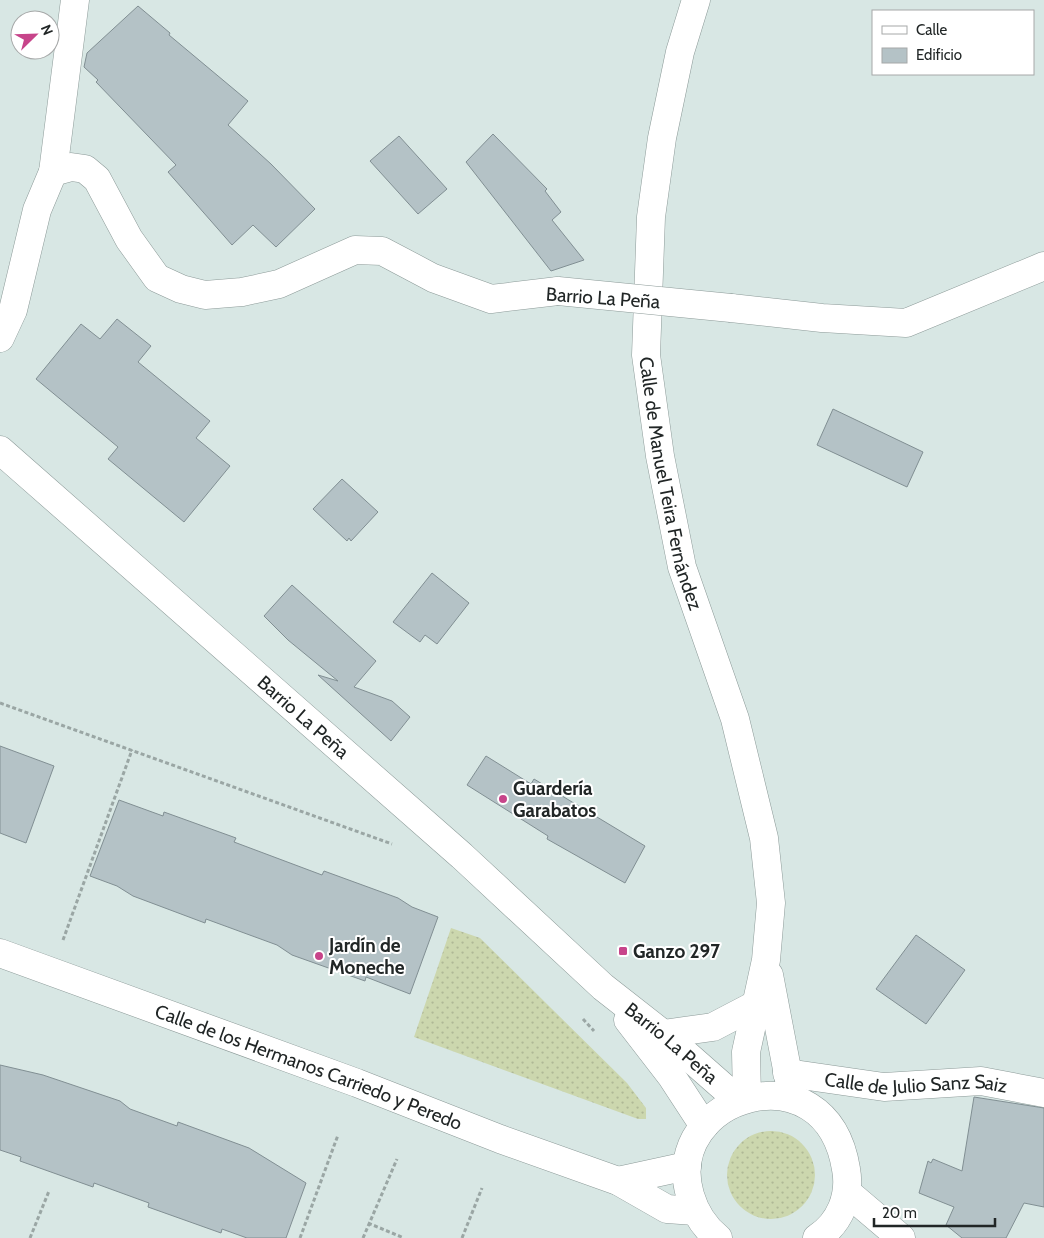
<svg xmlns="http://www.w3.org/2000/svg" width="1044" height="1238" viewBox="0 0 1044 1238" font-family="Cabin,sans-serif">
<defs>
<pattern id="grass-dots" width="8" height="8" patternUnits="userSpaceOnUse" patternTransform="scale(1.25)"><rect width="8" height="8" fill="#ccd7ae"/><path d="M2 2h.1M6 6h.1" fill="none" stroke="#afb896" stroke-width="1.8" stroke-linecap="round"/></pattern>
</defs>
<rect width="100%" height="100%" fill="#d8e7e4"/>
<path fill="url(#grass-dots)" d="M451,928l29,10 147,145 19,25v11h-8l-224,-82z
M727 1175a44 44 0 1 1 88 0a44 44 0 1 1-88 0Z"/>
<path fill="#b4c2c6" stroke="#818f93" d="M138,6l32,27 -1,2 79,66 -20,24 43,39 44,45 -39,38 -23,-22 -21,20 -64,-73 8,-7 -80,-83 2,-2 -14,-13 3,-14z
M493,134l54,55 -2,2 16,21 -9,8 32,40 -33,11 -85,-109z
M399,136l48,53 -29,25 -48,-53z
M117,319l34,27 -13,16 72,59 -14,17 34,28 -46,56 -76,-63 10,-12 -82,-68 45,-55 19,15z
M833,409l90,43 -16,35 -90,-42z
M342,479l36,33 -27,29 -2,-3 -2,3 -34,-32z
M432,573l37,30 -32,41 -12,-9 -5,7 -27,-20z
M292,585l84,76 -22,26 38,14 18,16 -19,24 -73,-66 20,6 -50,-41 -24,-24z
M0,746l54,20 -28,77 -26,-10z
M486,756l45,28 3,-5 111,67 -20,37 -78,-44 1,-3 -81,-51z
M119,800l44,16 1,-4 72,26 -2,4 88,33 2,-4 74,27 14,9 26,10 -28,77 -44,-17 -1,4 -73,-26 -15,-10 -71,-26 -1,4 -72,-27 -16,-10 -27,-10z
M916,935l49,35 -39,54 -50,-35z
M0,1065l43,10 77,26 10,8 47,17 1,-4 71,26 57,35 -20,55h-39l-25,-9 -1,4 -73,-26 1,-4 -55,-20 -1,4 -73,-26 1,-4 -21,-7z
M974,1097l70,11v99l-20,-4 -18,35h-44l-16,-13 8,-18 -35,-14 9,-32 3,2 2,-4 29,12z"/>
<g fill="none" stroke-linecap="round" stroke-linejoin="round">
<defs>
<g id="street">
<path id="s1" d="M696,0l-16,52 -18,86 -11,79 -5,138 14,101 22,111 53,152 29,119 7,65 -5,57 -20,92 1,46"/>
<path d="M53,172l22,-172"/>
<path d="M731,308l91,10 84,5 138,-57"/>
<path d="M0,338l13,-28 24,-100 16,-38 18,-5 14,2 12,10 32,60 28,39 24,11 24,6 37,-3 37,-8 76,-34 27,1 51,27 58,21 67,-8"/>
<path id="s2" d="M0,450l462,406 141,131 60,47 75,66"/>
<path id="s3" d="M0,953l357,130 143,56 118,42 49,28 28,2"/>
<path d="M769,975l22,115"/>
<path d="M628,1020l44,57 32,49"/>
<path d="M663,1034l50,-7 44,-23"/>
<path id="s4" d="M787,1073l97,14 97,-6 63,12"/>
<path d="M618,1181l69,-15"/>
<path d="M848,1193l53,45"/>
<path d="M718,1238c-15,-12 -23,-26 -28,-43 -29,-98 136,-151 156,-26 5,27 -6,54 -29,69"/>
</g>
</defs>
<use href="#street" stroke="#8c9a98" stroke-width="29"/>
<path stroke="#9aa6a4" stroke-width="3" stroke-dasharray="4 2.5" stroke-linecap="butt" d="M0,703l392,141
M63,940l69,-190
M583,1019l11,12
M368,1223l36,15
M30,1238l19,-47
M300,1238l38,-103
M363,1238l34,-79
M462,1238l20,-50"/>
<use href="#street" stroke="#fff" stroke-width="28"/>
<defs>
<path id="street-bridge" d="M558,291l173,17"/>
</defs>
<use href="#street-bridge" stroke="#8c9a98" stroke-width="29" stroke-linecap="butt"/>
<use href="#street-bridge" stroke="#fff" stroke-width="28"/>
</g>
<g fill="#c7448a" stroke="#fff" stroke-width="2">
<circle cx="503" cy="799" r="5"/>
<rect x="618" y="946" width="10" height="10" rx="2.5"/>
<circle cx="319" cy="956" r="5"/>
</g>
<g text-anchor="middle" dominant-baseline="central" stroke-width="4" stroke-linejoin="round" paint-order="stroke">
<g font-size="19" fill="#212626" stroke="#fff">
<text transform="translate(603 298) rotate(4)">Barrio La Peña</text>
<text stroke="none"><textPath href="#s1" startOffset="491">Calle de Manuel Teira Fernández</textPath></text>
<text stroke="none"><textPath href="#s2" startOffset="404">Barrio La Peña</textPath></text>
<text stroke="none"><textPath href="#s2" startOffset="896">Barrio La Peña</textPath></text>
<text stroke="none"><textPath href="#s3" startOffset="329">Calle de los Hermanos Carriedo y Peredo</textPath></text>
<text stroke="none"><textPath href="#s4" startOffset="130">Calle de Julio Sanz Saiz</textPath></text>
</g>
<g font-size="19" font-weight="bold" fill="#212626" stroke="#fff" text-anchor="start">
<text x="513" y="788">Guardería<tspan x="513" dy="22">Garabatos</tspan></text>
<text x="329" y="945">Jardín de<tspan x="329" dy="22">Moneche</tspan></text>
<text x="633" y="951">Ganzo 297</text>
</g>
</g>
<rect x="872" y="10" width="162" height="65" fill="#ffffff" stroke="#a6a8a8"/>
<rect x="882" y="26" width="25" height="8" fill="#ffffff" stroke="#a6a8a8"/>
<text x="916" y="35" font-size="15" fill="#212626">Calle</text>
<rect x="882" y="48" width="25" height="15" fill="#b4c2c6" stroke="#a6a8a8"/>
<text x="916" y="60" font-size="15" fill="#212626">Edificio</text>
<g transform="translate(35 35) rotate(67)"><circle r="24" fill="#ffffff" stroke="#a6a8a8"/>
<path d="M0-4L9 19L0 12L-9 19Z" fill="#c7448a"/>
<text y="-8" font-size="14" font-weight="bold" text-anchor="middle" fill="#212626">N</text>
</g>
<path d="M874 1218v8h121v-8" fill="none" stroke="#212626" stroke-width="2.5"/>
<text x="882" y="1218" font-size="15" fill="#212626" stroke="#ffffff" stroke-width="4" paint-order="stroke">20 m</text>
</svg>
